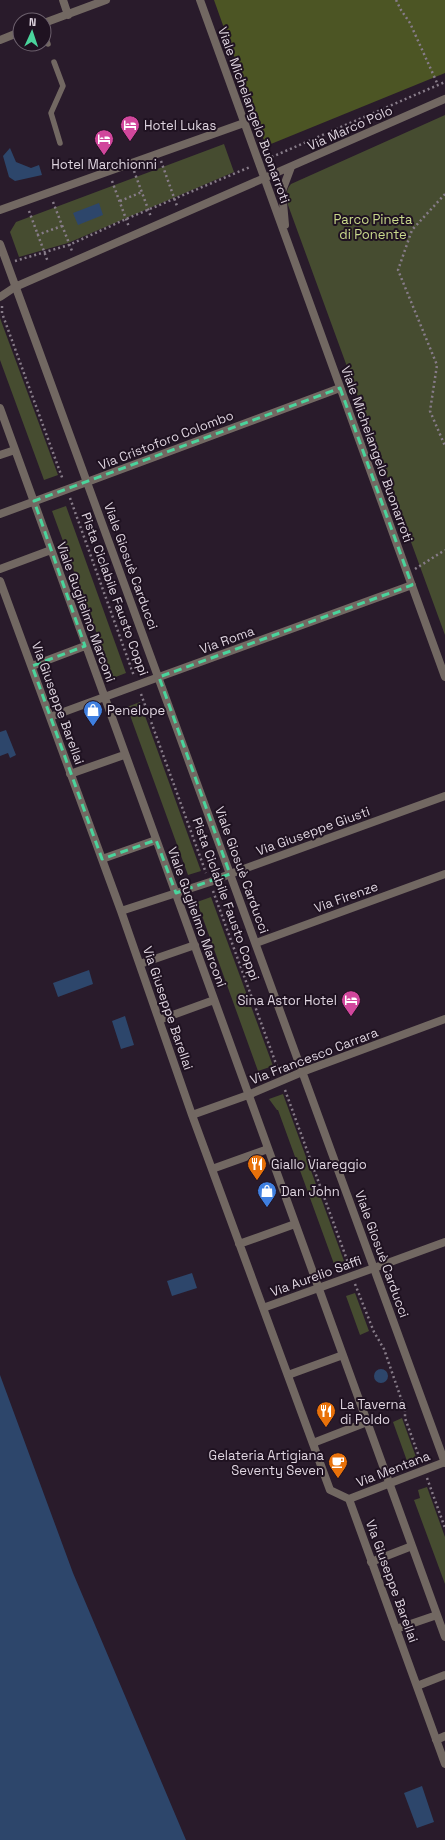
<svg xmlns="http://www.w3.org/2000/svg" width="445" height="1840" viewBox="0 0 445 1840" font-family="'Space Grotesk',sans-serif">
<rect width="100%" height="100%" fill="#291b2b"/>
<path fill="#464c30" d="M445,115v520l-157,-430c-1,-8 -3,-15 3,-21z
M224,144l10,28 -166,71 -49,14 -9,-25 6,-10z
M0,318l58,157 -14,5 -44,-120z
M66,506l60,167 -13,5 -61,-167z
M140,702l61,169 -13,4 -61,-168z
M211,897l62,169 -15,5 -61,-169z
M283,1094l61,167 -10,3 -56,-154h-1l-8,-11z
M355,1293l14,38 -9,4 -14,-39z
M402,1418l14,39 -9,4 -14,-39z
M427,1487l18,50v47l-31,-84 6,-2 -2,-8z"/>
<path fill="#4c5524" d="M214,0h231v73l-179,73z"/>
<path fill="#2d466b" d="M10,148l6,14 15,6 8,-3 3,10 -27,6 -6,-4 -6,-21z
M99,203l4,12 -25,10 -5,-12z
M6,730l10,25 -6,3 -2,-5 -8,3v-24z
M89,970l4,14 -35,13 -5,-14z
M125,1016l9,29 -13,4 -9,-28z
M192,1273l5,15 -25,8 -5,-15z
M374 1376a7 7 0 1 1 14 0a7 7 0 1 1-14 0Z
M0,1375l73,198 113,267h-186z
M422,1786l12,36 -17,6 -13,-35z"/>
<g fill="none" stroke-linecap="round" stroke-linejoin="round">
<path stroke="#877c89" stroke-width="2.5" stroke-dasharray="2 3" stroke-linecap="butt" d="M396,0l5,10 9,13 28,62
M267,159l178,-77
M161,161l16,45
M134,171l17,46
M112,181l17,46
M445,194l-33,36 -14,40 39,95 -7,46 15,35
M120,201l22,-9
M53,202l19,49
M29,211l19,51
M37,235l25,-9
M15,261l54,-16 57,-26 124,-52
M2,306v7l61,167
M70,498l64,178
M415,569l30,-19
M141,694l65,179
M213,891l66,181
M285,1090l65,178
M355,1284l19,48 10,17 21,61v8l16,44
M427,1478l18,50"/>
<path stroke="#726862" stroke-width="5.5" d="M44,34l4,10
M54,62l9,24 -12,27 9,30"/>
<path stroke="#726862" stroke-width="8" d="M0,297l15,-10
M0,408l445,1229
M0,455l15,-5
M0,514l87,-32
M0,569l51,-19
M0,581l121,330 71,204 138,375 19,9 96,265
M32,666l53,-20
M50,717l109,-40
M70,774l54,-19
M102,859l54,-19
M121,911l89,-29 20,-8
M140,964l55,-19
M159,1020l55,-20
M192,1115l56,-20 54,-23
M212,1169l56,-20
M239,1244l56,-20
M263,1308l111,-40
M288,1375l55,-20
M313,1443l54,-21
M349,1499l96,-37
M371,1562l41,-16
M396,1629l41,-14
M417,1686l28,-11
M436,1740l9,-4"/>
<path stroke="#726862" stroke-width="8" d="M63,0l5,15
M44,23l62,-23
M0,40l20,-8
M0,210l244,-87
M87,482l253,-94
M159,677l253,-92
M230,874l215,-78
M256,943l189,-69
M302,1072l143,-53
M374,1268l71,-26"/>
<path stroke="#726862" stroke-width="8" d="M200,0l245,677
M285,225l-3,-34 9,-24
M0,244l445,1219
M15,287l430,-188"/>
</g>
<path fill="none" stroke="#4ad49c" stroke-width="3" stroke-dasharray="8 5" stroke-linejoin="round" d="M340,388l72,197 -253,92 71,197 -54,19 -20,-53 -54,19 -70,-193 53,-20 -51,-145z"/>
<defs>
<symbol id="hotel-pin" viewBox="-11 -11 22 30"><path d="M0 17L-7.5 6A9.5 9.5 0 1 1 7.5 6Z" fill="#d1479c" stroke="#1f1221"/><path d="M-6-4.5h1.5V1H6V5H4.5V3h-9V5H-6ZM-4 0a1.8 1.8 0 1 1 3.6 0ZM.5 0V-2.5h3Q6-2.5 6 0Z" fill="#fff"/></symbol>
<symbol id="shop-pin" viewBox="-11 -11 22 30"><path d="M0 17L-7.5 6A9.5 9.5 0 1 1 7.5 6Z" fill="#3f7fe0" stroke="#1f1221"/><path d="M-5-2.5h2.3a2.7 3.5 0 0 1 5.4 0H5L5.5 6h-11ZM-1.5-2.5h3a1.5 2.3 0 0 0-3 0Z" fill="#fff"/></symbol>
<symbol id="restaurant-pin" viewBox="-11 -11 22 30"><path d="M0 17L-7.5 6A9.5 9.5 0 1 1 7.5 6Z" fill="#e8710a" stroke="#1f1221"/><path d="M-5-6h1v4h1v-4h1v4h1v-4h1v5L-1.5 .5V6h-2V.5L-5-1ZM5-6V6H3V1.5H1.5Q1.5-4 5-6Z" fill="#fff"/></symbol>
<symbol id="cafe-pin" viewBox="-11 -11 22 30"><path d="M0 17L-7.5 6A9.5 9.5 0 1 1 7.5 6Z" fill="#e8710a" stroke="#1f1221"/><path d="M-5.5-4.5H6V0H3Q3 3.5 0 3.5H-2.5Q-5.5 3.5-5.5 0ZM3-3.2v2h1.7v-2ZM-6 4.5H4V6H-6Z" fill="#fff"/></symbol>
</defs>
<g fill-rule="evenodd">
<use href="#hotel-pin" x="119" y="114" width="22" height="30"/>
<use href="#hotel-pin" x="93" y="128" width="22" height="30"/>
<use href="#shop-pin" x="82" y="699" width="22" height="30"/>
<use href="#hotel-pin" x="340" y="989" width="22" height="30"/>
<use href="#restaurant-pin" x="246" y="1153" width="22" height="30"/>
<use href="#shop-pin" x="256" y="1180" width="22" height="30"/>
<use href="#restaurant-pin" x="315" y="1400" width="22" height="30"/>
<use href="#cafe-pin" x="327" y="1451" width="22" height="30"/>
</g>
<g text-anchor="middle" dominant-baseline="central" stroke-width="4" stroke-linejoin="round" paint-order="stroke">
<g font-size="13" fill="#dfd5e0" stroke="#1f1221">
<text transform="translate(254 115) rotate(70)">Viale Michelangelo Buonarroti</text>
<text transform="translate(350 128) rotate(-24)">Via Marco Polo</text>
<text transform="translate(166 440) rotate(-21)">Via Cristoforo Colombo</text>
<text transform="translate(377 454) rotate(70)">Viale Michelangelo Buonarroti</text>
<text transform="translate(131 566) rotate(70)">Viale Giosuè Carducci</text>
<text transform="translate(115 594) rotate(70)">Pista Ciclabile Fausto Coppi</text>
<text transform="translate(86 612) rotate(70)">Viale Guglielmo Marconi</text>
<text transform="translate(227 640) rotate(-20)">Via Roma</text>
<text transform="translate(58 703) rotate(70)">Via Giuseppe Barellai</text>
<text transform="translate(313 831) rotate(-20)">Via Giuseppe Giusti</text>
<text transform="translate(242 870) rotate(70)">Viale Giosuè Carducci</text>
<text transform="translate(346 897) rotate(-20)">Via Firenze</text>
<text transform="translate(226 899) rotate(70)">Pista Ciclabile Fausto Coppi</text>
<text transform="translate(197 917) rotate(70)">Viale Guglielmo Marconi</text>
<text transform="translate(168 1008) rotate(71)">Via Giuseppe Barellai</text>
<text transform="translate(314 1056) rotate(-21)">Via Francesco Carrara</text>
<text transform="translate(382 1254) rotate(70)">Viale Giosuè Carducci</text>
<text transform="translate(316 1276) rotate(-20)">Via Aurelio Saffi</text>
<text transform="translate(393 1469) rotate(-21)">Via Mentana</text>
<text transform="translate(392 1581) rotate(70)">Via Giuseppe Barellai</text>
</g>
<g font-size="13" fill="#dfd5e0" stroke="#1f1221" text-anchor="start">
<text x="144" y="125">Hotel Lukas</text>
<text x="104" y="164" text-anchor="middle">Hotel Marchionni</text>
<text x="107" y="710">Penelope</text>
<text x="337" y="1000" text-anchor="end">Sina Astor Hotel</text>
<text x="271" y="1164">Giallo Viareggio</text>
<text x="281" y="1191">Dan John</text>
<text x="340" y="1404">La Taverna<tspan x="340" dy="15">di Poldo</tspan></text>
<text x="324" y="1455" text-anchor="end">Gelateria Artigiana<tspan x="324" dy="15">Seventy Seven</tspan></text>
</g>
<g font-size="13" fill="#cada8c" stroke="#1f1221">
<text x="373" y="219">Parco Pineta<tspan x="373" dy="15">di Ponente</tspan></text>
</g>
</g>
<g transform="translate(32 32) rotate(3)"><circle r="19" fill="#1f1221" stroke="#6c606d"/>
<path d="M0-3L7 15L0 10L-7 15Z" fill="#4ad49c"/>
<text y="-6" font-size="11" font-weight="bold" text-anchor="middle" fill="#dfd5e0">N</text>
</g>
</svg>
